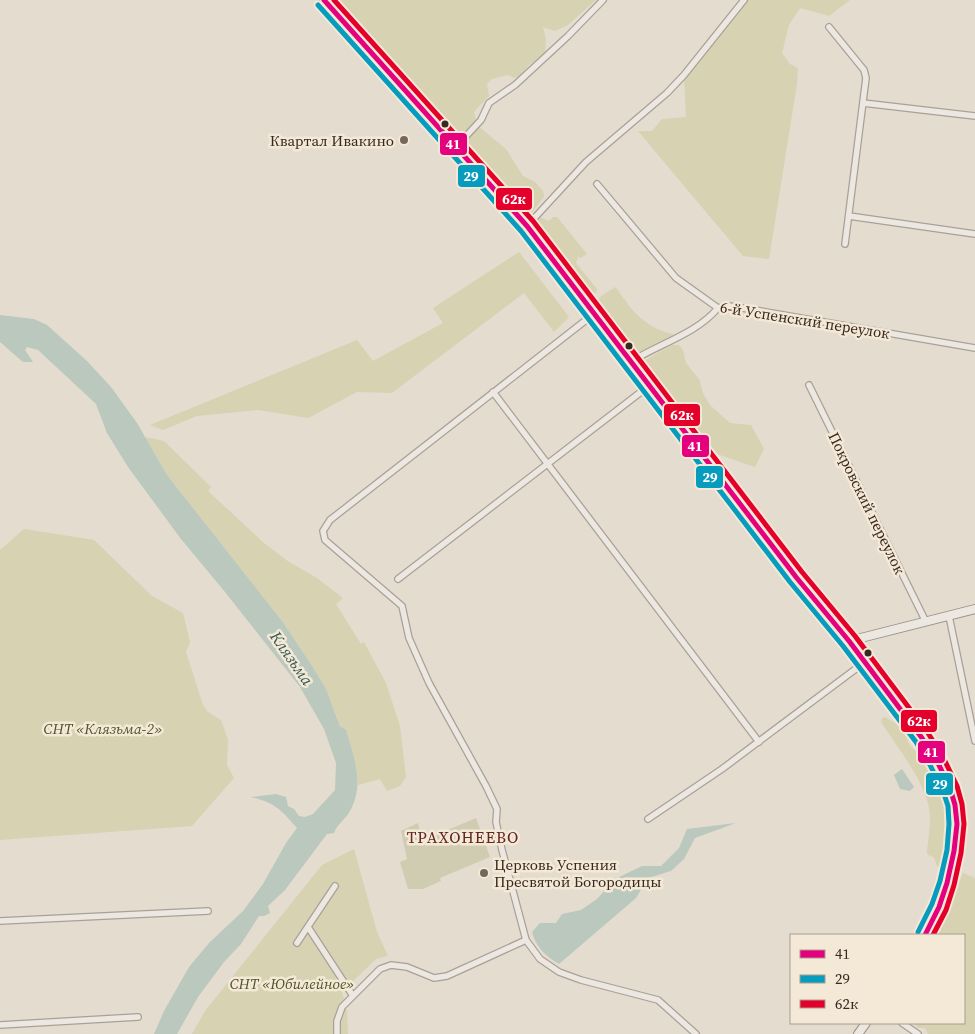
<svg xmlns="http://www.w3.org/2000/svg" width="975" height="1034" viewBox="0 0 975 1034" font-family="'Source Serif 4',serif">
<rect width="100%" height="100%" fill="#e4dccf"/>
<path fill="#d6d2b2" d="M332,0h264l-28,25 -13,6 -12,-4 3,12 -1,14 -16,12 -9,11 -6,2 -6,-3 -16,4 -5,5 2,12 -15,16 3,13 29,24 17,27 12,6 8,9 1,6 -16,20z
M747,0h103l-21,16 -29,-8 -11,17 -7,28 8,11 8,4 -1,16 -28,175 -26,-3 -105,-125h14l10,-12 24,-2 -2,-42z
M540,217l9,4 4,-4h4l30,37 -6,4 -3,-1 -2,6 21,26 -1,4 -6,-1 -9,-8 -46,-60v-3z
M519,252l50,65 -15,15 -30,-39 -132,100 -35,-1 -49,26 -50,-8 -61,6 -34,14 -13,-5 207,-85 16,21 70,-38 -10,-15z
M615,287c5,5 6,9 10,13 10,16 29,31 48,34l-1,3 -37,17 -25,-35v-6l-13,-10 3,-6z
M672,345h7l4,5 3,13 13,16 4,14 7,12 20,18 21,2 13,24 -9,18 -47,-16 -64,-83v-7z
M145,437l19,4 47,46 -3,4 56,52 25,19 28,16 26,20 -7,6 25,40 3,-2 22,41 14,43 6,51 -6,9 -13,5 -7,-12 -22,6 -1,-16 -31,-80 -12,-20 -32,-48 -115,-146z
M24,529l70,11 58,56 31,17 7,29 -4,10 17,53 5,7 13,8 7,20 -1,25 7,13 -42,48 -192,14v-290z
M885,717l20,12c3,5 1,10 4,15 6,9 16,11 21,20 16,28 26,74 11,104l-4,-2 -3,-9 -6,-2 -1,-3c1,-11 3,-23 3,-35 0,-30 -33,-70 -49,-95l1,-4z
M354,849l23,83 11,24 -12,3 -34,33 5,19 1,23h-156l13,-23 117,-146z
M963,873l12,5v156h-47l-3,-6h-7l-4,-5h50v-88h-28l8,-14z"/>
<path fill="#d0ccb2" d="M476,818l14,39 -50,21 1,3 -18,8h-15l-8,-27 7,-3 -6,-28 17,-8 4,18z"/>
<path fill="#bac8be" d="M0,315l34,4 13,6 40,36 24,26 26,36 30,52 115,146 32,48 12,20 14,37 6,4c8,28 19,54 4,81 -5,9 -13,13 -16,22l-7,1 -42,56 -17,16 2,7 -6,3h-5l-18,28 -17,18 -26,35 -21,37h-23l10,-23 25,-44 20,-24 34,-32 20,-27 23,-41 11,-15c-16,-18 -21,-25 -46,-31l25,-3 10,3 2,9 6,3 5,7 6,1 8,-3 22,-24 1,-27 -12,-34 -24,-42 -75,-95 -44,-53 -53,-72 -21,-34 -11,-29 -58,-54 -11,-3 -2,3 8,12h-10l-23,-20z
M902,769l12,18 -4,4 -10,-2 -6,-14z
M736,823l-41,15 -11,21 -13,12 -23,7 -12,20 -77,66c-14,-8 -23,-17 -27,-32l8,-9h16l6,-9 19,-4 16,-11 18,-20 27,-13h19l18,-18 8,-19z"/>
<g fill="none" stroke-linecap="round" stroke-linejoin="round">
<defs>
<path id="street" d="M829,27l35,43 2,8 -21,166
M863,103l112,13
M456,147l25,-27 8,-17 26,-18 53,-49 35,-36
M597,184l79,94 42,30 11,-2 20,3 226,39
M849,216l126,18
M527,226l59,-64 81,-69 17,-18 60,-75
M595,313l-265,207 -7,11 2,9 77,66 7,32 20,45 57,103 11,23 -1,13 6,28 24,90 14,19 19,13 22,8 77,20 38,34
M632,361c29,-18 64,-27 86,-53
M809,385l117,237
M493,392l266,350
M398,579l252,-194
M949,616l26,125
M648,819l74,-50 143,-107
M0,921l208,-10
M308,927l45,69
M297,943l38,-57
M902,1023l16,11
M0,1025l138,-8
M337,1034v-13l5,-14 38,-38 11,-4 16,2 27,11 13,-2 79,-36"/>
<path id="secondary" d="M324,0l203,226 68,87 201,264 53,64 73,97 15,23 13,27 5,17 2,19 -3,27 -7,32 -8,24 -14,28
M849,641l126,-32
M858,1034l8,-11"/>
</defs>
<use href="#street" stroke="#a9a198" stroke-width="8"/>
<use href="#secondary" stroke="#999188" stroke-width="10"/>
<use href="#street" stroke="#ece7e0" stroke-width="5.5"/>
<use href="#secondary" stroke="#ece7e0" stroke-width="8"/>
<defs>
<path id="bus-1" d="M324,0l203,226 269,351 53,64 73,97 15,23 13,27 5,17 2,19 -3,27 -7,32 -8,24 -14,28"/>
<path id="bus-2" d="M318,5l203,226 269,351 53,64 73,96 14,23 13,26 5,15 1,18 -2,26 -7,31 -8,23 -14,28"/>
<path id="bus-3" d="M334,0l199,221 269,351 53,64 73,97 15,24 14,29 5,18 2,20 -3,29 -7,32 -8,25 -13,25"/>
</defs>
<use href="#bus-1" stroke="#f4e8d7" stroke-width="9"/>
<use href="#bus-2" stroke="#f4e8d7" stroke-width="9"/>
<use href="#bus-3" stroke="#f4e8d7" stroke-width="9"/>
<use href="#bus-1" stroke="#e5007d" stroke-width="5"/>
<use href="#bus-2" stroke="#069cbd" stroke-width="5"/>
<use href="#bus-3" stroke="#e4002b" stroke-width="5"/>
</g>
<g fill="#382920" stroke="#f4e8d7" stroke-width="2">
<circle cx="445" cy="124" r="4.5"/>
<circle cx="629" cy="346" r="4.5"/>
<circle cx="868" cy="653" r="4.5"/>
</g>
<g fill="#74685d" stroke="#f4e8d7" stroke-width="2">
<circle cx="404" cy="140" r="5"/>
<circle cx="484" cy="873" r="5"/>
</g>
<g text-anchor="middle" dominant-baseline="central" stroke-width="5" stroke-linejoin="round" paint-order="stroke">
<g font-size="15" fill="#382920" stroke="#f4e8d7" text-anchor="end">
<text x="394" y="140">Квартал Ивакино</text>
<text x="494" y="864" text-anchor="start">Церковь Успения<tspan x="494" dy="17">Пресвятой Богородицы</tspan></text>
</g>
<g font-size="15" fill="#382920" stroke="#f4e8d7">
<text transform="translate(805 320) rotate(9)">6-й Успенский переулок</text>
<text transform="translate(867 503) rotate(64)">Покровский переулок</text>
</g>
<g font-size="15" font-style="italic" fill="#4e5428" stroke="#f4e8d7">
<text x="103" y="728">СНТ «Клязьма-2»</text>
<text x="292" y="983">СНТ «Юбилейное»</text>
</g>
<g font-size="16" font-style="italic" fill="#305750" stroke="#f4e8d7">
<text transform="translate(292 658) rotate(55)">Клязьма</text>
</g>
<g font-size="16" letter-spacing="1" fill="#632722" stroke="#f4e8d7">
<text x="463" y="837">ТРАХОНЕЕВО</text>
</g>
</g>
<g stroke="#f4e8d7" stroke-width="2">
<rect x="439" y="132" width="29" height="24" rx="5" fill="#e5007d"/>
<rect x="457" y="164" width="29" height="24" rx="5" fill="#069cbd"/>
<rect x="495" y="187" width="38" height="24" rx="5" fill="#e4002b"/>
<rect x="663" y="403" width="38" height="24" rx="5" fill="#e4002b"/>
<rect x="681" y="434" width="29" height="24" rx="5" fill="#e5007d"/>
<rect x="695" y="465" width="29" height="24" rx="5" fill="#069cbd"/>
<rect x="900" y="709" width="38" height="24" rx="5" fill="#e4002b"/>
<rect x="917" y="740" width="29" height="24" rx="5" fill="#e5007d"/>
<rect x="925" y="772" width="29" height="24" rx="5" fill="#069cbd"/>
</g>
<g font-size="14" text-anchor="middle" font-weight="bold" fill="#fff">
<text x="453" y="149">41</text>
<text x="471" y="181">29</text>
<text x="514" y="204">62к</text>
<text x="682" y="420">62к</text>
<text x="695" y="451">41</text>
<text x="710" y="482">29</text>
<text x="919" y="726">62к</text>
<text x="931" y="757">41</text>
<text x="940" y="789">29</text>
</g>
<rect x="790" y="934" width="175" height="90" fill="#f4e8d7" stroke="#a99c8e"/>
<rect x="800" y="950" width="25" height="8" fill="#e5007d" stroke="#a99c8e"/>
<text x="835" y="959" font-size="15" fill="#382920">41</text>
<rect x="800" y="975" width="25" height="8" fill="#069cbd" stroke="#a99c8e"/>
<text x="835" y="984" font-size="15" fill="#382920">29</text>
<rect x="800" y="1000" width="25" height="8" fill="#e4002b" stroke="#a99c8e"/>
<text x="835" y="1009" font-size="15" fill="#382920">62к</text>
</svg>
